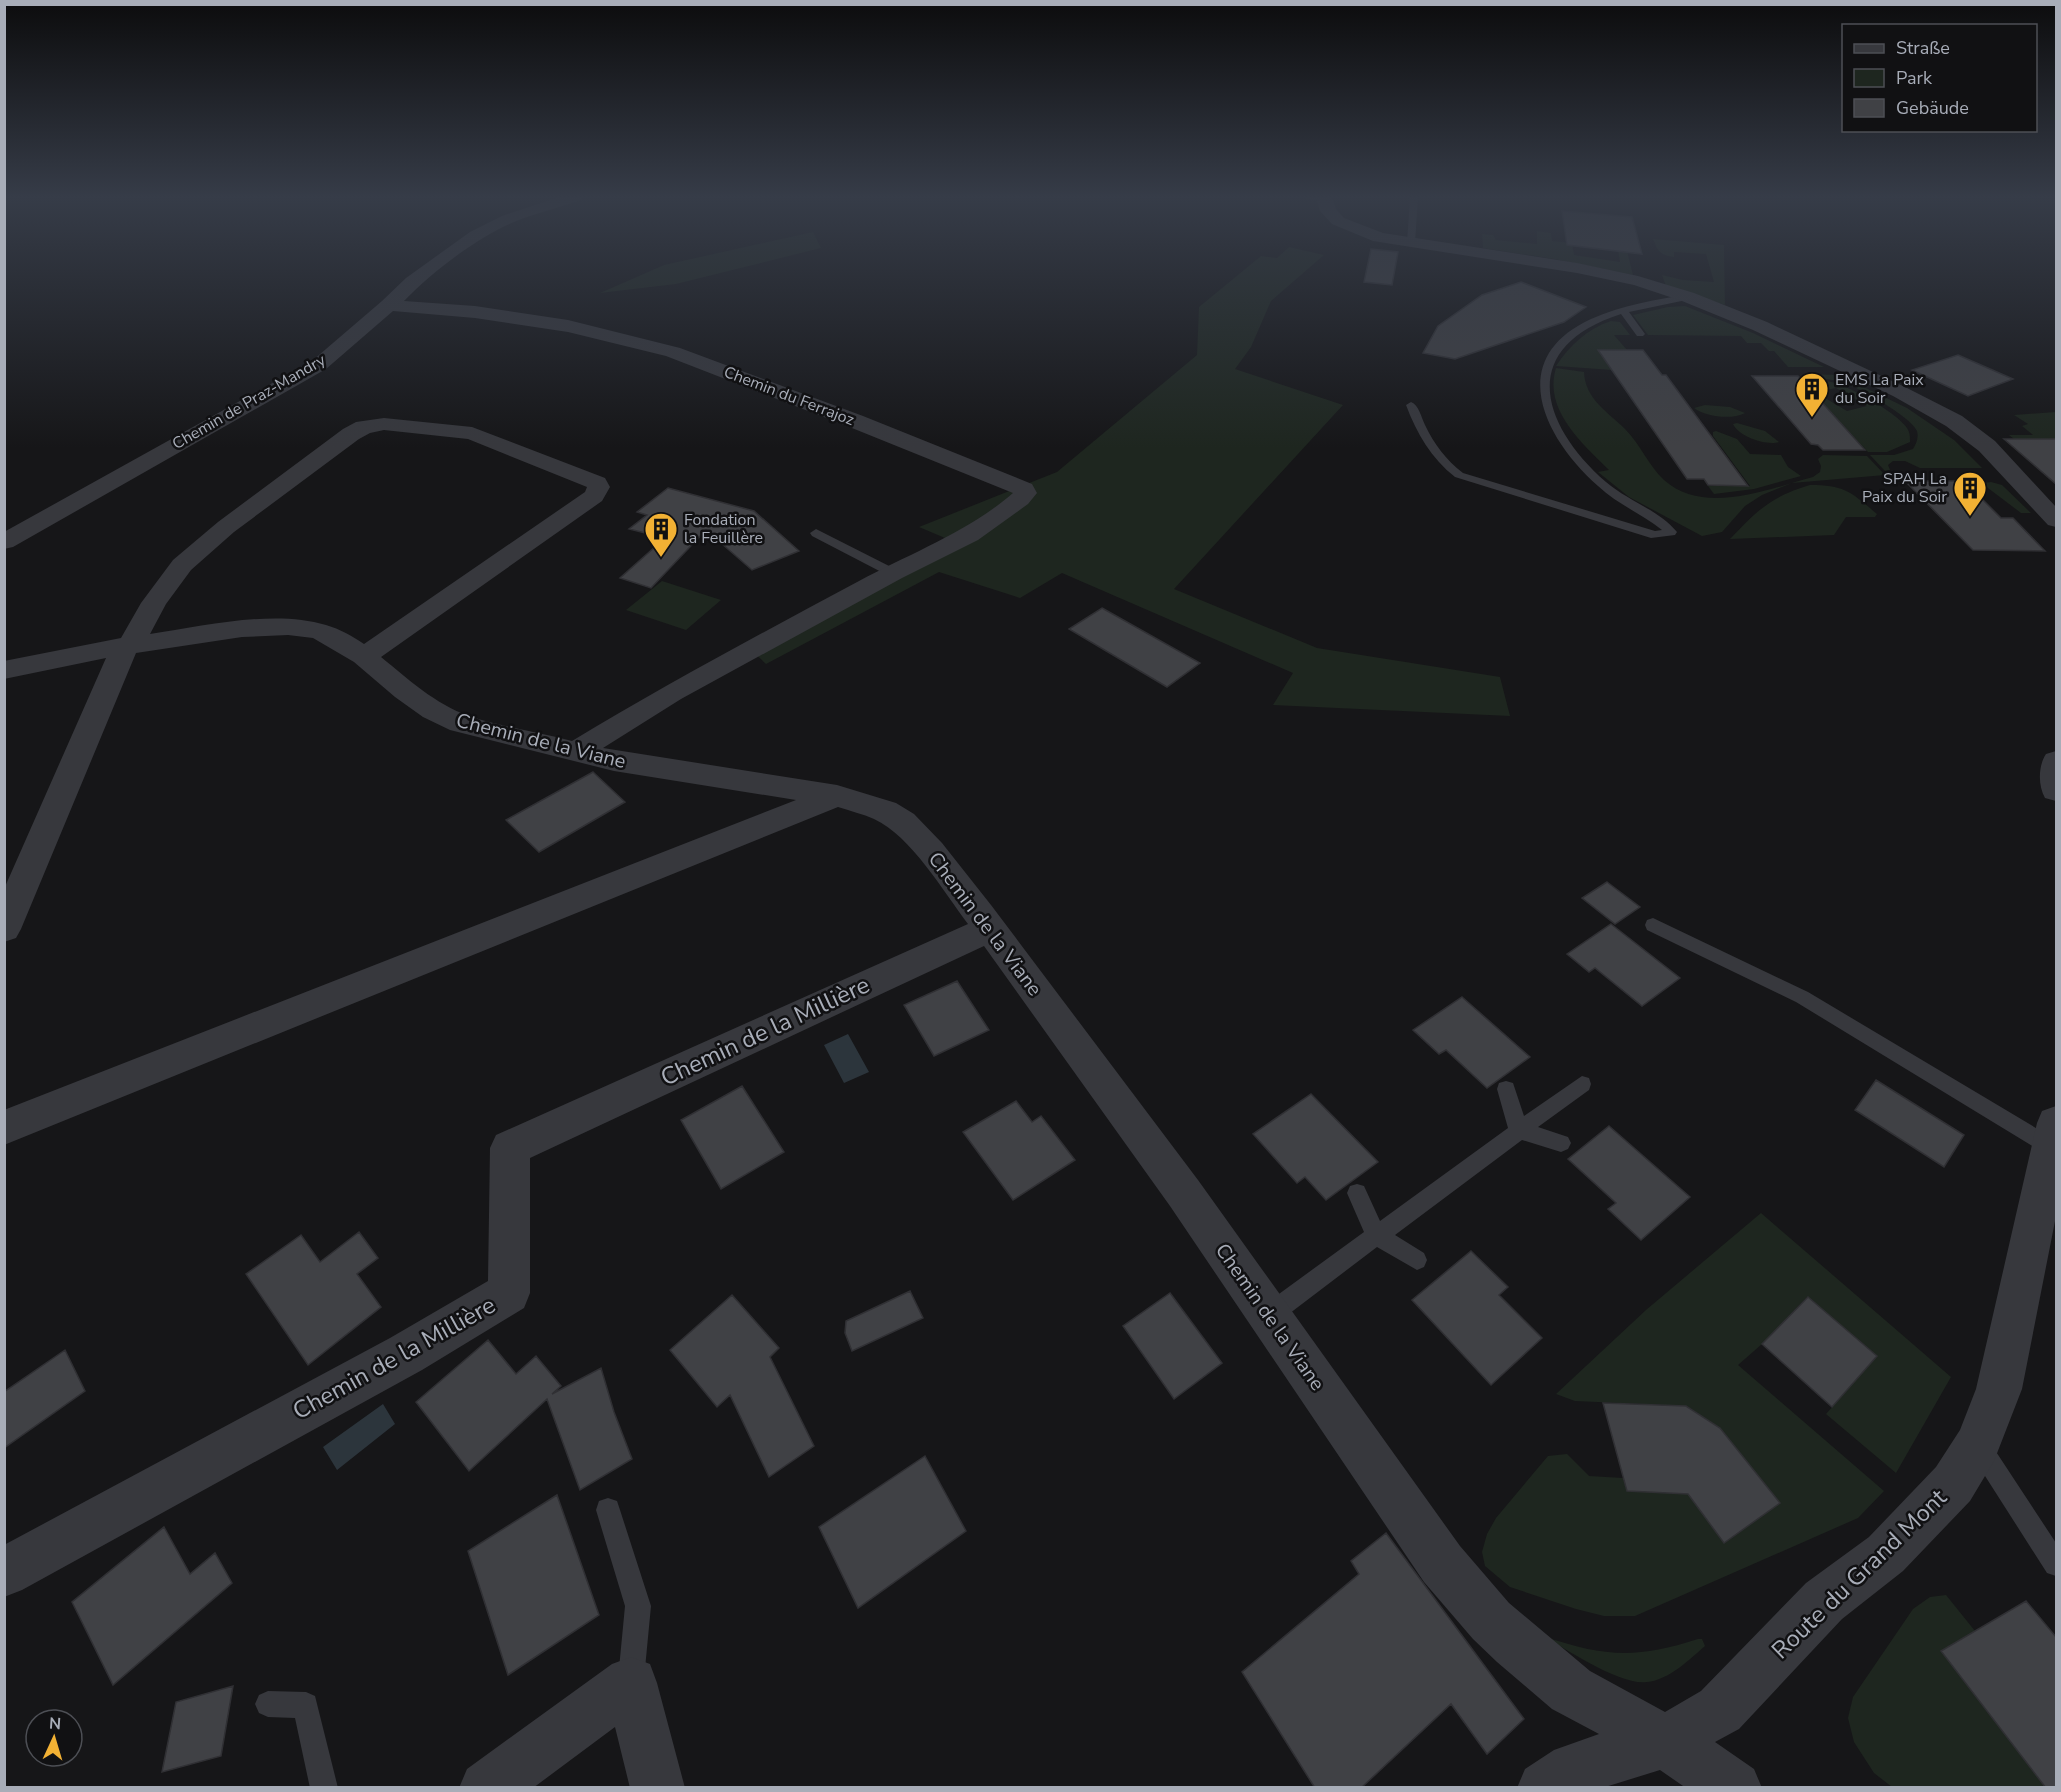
<svg xmlns="http://www.w3.org/2000/svg" width="2061" height="1792" viewBox="0 0 2061 1792" font-family="'Nunito Sans',sans-serif">
<rect width="100%" height="100%" fill="#161618"/>
<path fill="#1e261f" d="M1537,231l14,2 1,8 20,2 2,12 46,7 -2,-12 9,1 6,24 -79,-16 -71,-11 -1,-14 11,1 3,5 41,4z
M813,232l8,16 -145,36 -76,9 64,-28z
M1653,239l71,6 1,60 -59,-19 -4,-11 21,5 31,2 -8,-28 -32,-2v5c-14,-2 -16,-5 -21,-18z
M1289,247l35,8 -53,46 -20,46 -16,22 108,36 -169,184 143,59 183,29 10,39 -237,-11 20,-32 -231,-100 -42,25 -81,-26 -173,92 -20,-19 199,-107 -26,-11 138,-55 140,-117 2,-48 62,-51 16,2z
M1685,306l68,27 71,34h-36l-14,-16h-5l-8,-8h-14l-6,-7 -93,-1 -15,-20 35,-8z
M1611,321l9,1 10,13h-16l13,15 -15,20 -56,-4c14,-21 31,-37 55,-45z
M1556,368l28,4c1,27 24,40 41,57 15,15 24,37 39,51 40,36 104,9 149,-3l7,-5 1,-6 -3,-7 5,-4 44,1 18,19 -93,8 -30,12 -17,11 -23,26 -20,4 -73,-39 -31,-25 11,-2c-26,-26 -66,-60 -53,-102z
M1805,374l34,1 68,33 47,32 28,28h-62l-15,-7h-12l-5,4 2,5 -5,1 -15,-16h24l19,-6c3,-5 6,-11 4,-18 -7,-15 -59,-44 -75,-49 -12,-4 -27,-2 -37,-8z
M1809,379c10,1 22,2 32,6 17,7 56,28 66,43 3,5 3,8 3,14l-23,10h-19l-51,-54h8l22,13 20,-5 -31,-18 -15,3z
M1705,405l25,2 15,6c-13,7 -39,4 -51,-5z
M2056,412v37l-12,-10h-30l-5,-4h24l-11,-9 6,-2 -14,-9z
M1737,423l28,8 14,11c-12,4 -40,-5 -46,-18z
M1716,431l21,8 13,15 31,1 7,12 13,9 -47,13 -40,5 -6,-8h42l-37,-50v-4z
M1991,482l11,3 29,28h-10l-37,-28v-2z
M1810,485c35,0 41,7 67,29l-2,3h-29l-12,18 -104,4c28,-29 40,-42 80,-54z
M662,581l59,19 -35,30 -60,-20z
M1761,1213l190,164 -55,96 -70,-59 51,-58 -70,-59 -45,47 -24,21 146,126 -26,27 -223,98h-31l-28,-7 -66,-22 -25,-21 -3,-14 5,-18 9,-16 52,-62 19,-2 22,22 34,2 4,13 61,3 36,48 55,-39 -59,-75 -33,-22 -112,-5 -19,-7 90,-84z
M1946,1595l29,36 -34,20 105,136h-154l-18,-14 -20,-31 -6,-24 5,-21 60,-88 17,-12z
M1543,1636c61,21 93,23 155,3h4l3,7c-15,13 -36,34 -58,36 -26,4 -81,-33 -104,-46z"/>
<path fill="#2c353c" d="M848,1034l21,38 -25,11 -20,-38z
M383,1404l12,20 -58,46 -14,-23z"/>
<path fill="#404145" stroke="#303034" stroke-width="1.5" d="M1562,211l70,6 10,37 -75,-9z
M1371,249l27,3 -6,33 -28,-3z
M1521,282l65,25 -22,15 -109,37 -32,-6 15,-27 44,-31z
M1598,350h45l19,25h4l82,111 -40,-1 -4,-6h-17z
M1958,355l55,24 -45,17 -56,-26z
M1752,376h46l67,74h-42l-5,-5 -7,-1z
M2004,439h52v45z
M1905,481h59l37,37h12l32,33 -72,-1z
M668,488l86,23 45,40 -47,19 -46,-40 -55,58 -31,-10 45,-40 -36,-9 18,-14 -10,-3z
M1102,608l98,55 -33,24 -98,-58z
M593,772l32,30 -86,50 -33,-32z
M1607,882l33,25 -25,17 -33,-26z
M1611,924l69,54 -38,28 -47,-38 -6,4 -22,-18z
M957,981l32,49 -55,26 -30,-51z
M1462,997l68,60 -43,31 -41,-38 -7,4 -26,-24z
M1876,1080l88,55 -20,32 -89,-57z
M742,1086l42,66 -63,37 -40,-69z
M1311,1094l67,68 -52,38 -21,-23 -8,6 -44,-49z
M1016,1101l16,21 9,-6 34,44 -62,40 -50,-68z
M1609,1126l81,71 -49,43 -33,-31 8,-6 -48,-44z
M359,1232l19,26 -21,16 24,33 -73,58 -62,-91 55,-39 19,27z
M1471,1251l37,36 -9,8 43,43 -51,47 -79,-85z
M910,1291l13,27 -71,33 -7,-18 1,-12z
M1170,1293l52,70 -48,36 -51,-73z
M732,1295l47,53 -9,9 44,89 -45,31 -39,-82 -13,12 -47,-57z
M1808,1297l69,59 -45,51 -70,-63z
M488,1340l28,34 20,-18 25,30 -9,8 49,-26 13,44 18,47 -52,31 -33,-91 -78,72 -53,-69z
M65,1350l20,41 -81,57v-56z
M1603,1403l83,3 34,22 60,75 -56,40 -36,-49 -61,-3z
M925,1456l41,75 -108,77 -39,-81z
M557,1495l42,120 -91,60 -40,-124z
M164,1527l26,47 25,-21 17,30 -119,102 -41,-83z
M1386,1533l138,186 -37,35 -36,-50 -90,84h-46l-73,-116 117,-98 -8,-13z
M2026,1601l30,36v151h-10l-105,-137z
M233,1686l-12,70 -59,16 14,-70z"/>
<g fill="none" stroke-linecap="round" stroke-linejoin="round">
<path fill="#37383d" fill-rule="evenodd" d="M1299,197h22l8,3 -4,2z
M1410,197h8l-3,46 -4,3 -4,-3z
M1688,294l3,1v4l-62,13 16,22 -2,2h-6l-16,-22c-103,33 -82,109 -15,168 22,19 53,28 71,50l-2,3 -24,3 -196,-61c-24,-19 -38,-43 -49,-72l5,-3c8,3 10,15 14,23 9,19 21,35 38,48l192,58 7,-1c-20,-16 -45,-26 -64,-44 -54,-48 -94,-127 -7,-167 31,-14 65,-19 97,-25z
M816,529l81,41 2,3 -2,3h-8l-77,-40 -2,-3z
M1653,918l155,74 248,148v14l-5,2 -7,-3 -248,-151 -149,-72 -2,-5 2,-5z
M1582,1076l7,2 2,6 -2,6 -51,37 30,10 3,6 -3,6 -7,3 -39,-12 -127,95 29,18 3,7 -3,7 -7,3 -40,-23 -100,76 -8,3 -8,-3 -3,-8 3,-8 103,-75 -17,-39 3,-7 7,-2 7,2 16,35 128,-93 -11,-39 2,-6 7,-2 7,2 11,33z
M1979,1434l8,4 69,105v33l-9,-3 -76,-119 -4,-8 4,-8z
M608,1498l9,3 3,9 31,96 -7,73 -4,9 -9,4 -9,-4 -4,-9 7,-73 -29,-96 3,-9z
M268,1691l38,1 9,4 23,92h-28l-15,-70 -27,-1 -9,-4 -4,-9 4,-9z"/>
<path fill="#37383d" fill-rule="evenodd" d="M559,197h24l-2,3c-22,8 -46,13 -67,22 -38,16 -82,50 -110,79l71,5 93,14 112,28 183,68 169,68 5,9 -9,11 -50,36 -76,38 -221,121 -78,49 234,37 59,18 18,11 28,29 49,62 207,275 262,366 49,57 81,68 75,41 36,-21 105,-108 63,-46 67,-70 24,-37 16,-41 61,-266 5,-12 14,-5v110l-34,173 -28,72 -24,40 -67,70 -61,48 -103,110 -24,13 39,27 8,19h-76l-26,-18 -58,18h-85l8,-19 29,-19 45,-16 -47,-25 -55,-47 -24,-23 -49,-57 -254,-376 -186,-260 -454,212v135l-6,15 -102,62 -400,220 -18,7v-52l386,-207 98,-57 2,-133 6,-13 472,-211c-25,-33 -56,-87 -94,-105 -11,-5 -24,-8 -36,-12l-834,338v-35l792,-310 -182,-29 -164,-41 -27,-13 -28,-20 -41,-35 -41,-24 -25,-3 -46,2 -106,16 -115,276 -5,9 -12,4v-53l102,-231 -102,21v-18l117,-23 20,-35 32,-43 45,-38 125,-93 13,-7 28,-4 88,9 133,51 5,9 -8,14 -221,156c27,22 54,47 88,59 33,11 69,16 103,25 94,-57 190,-108 287,-160 52,-28 109,-49 154,-88l-166,-67 -181,-70 -98,-24 -93,-14 -82,-7 -67,58 -313,178 -9,2v-17l308,-171 70,-60 24,-23 64,-46 32,-16zM384,430l84,9 119,48 -2,5 -221,152c-12,-8 -24,-15 -38,-19 -52,-16 -122,1 -176,9l16,-30 25,-34 43,-38 125,-93 11,-6z
M1316,197h16l4,12 8,9 39,15 194,30 61,13 56,17 73,29 140,66 55,28 33,25 61,66v20l-8,-2 -69,-74 -33,-25 -53,-30 -140,-66 -71,-29 -48,-16 -57,-12 -204,-32 -41,-17 -12,-13z
M2056,751v50l-11,-3c-7,-12 -7,-32 1,-44z
M631,1657l19,7 7,19 28,105h-55l-15,-61 -82,61h-74l8,-19 145,-105z"/>
</g>
<linearGradient id="sky" x2="0" y2="1"><stop stop-color="#0c0c0d"/><stop offset="0.44" stop-color="#363c48"/><stop offset="1" stop-color="#363c48" stop-opacity="0"/></linearGradient>
<rect width="2061" height="448" fill="url(#sky)"/>
<defs>
<symbol id="building-pin" viewBox="-11 -11 22 30"><path d="M0 17L-7.5 6A9.5 9.5 0 1 1 7.5 6Z" fill="#f2b134" stroke="#111113"/><path d="M-4-6H4V6H1V3H-1V6H-4ZM-2.5-4.3h1.7v1.8h-1.7ZM.8-4.3h1.7v1.8H.8ZM-2.5-1h1.7V.8h-1.7ZM.8-1h1.7V.8H.8Z" fill="#111"/></symbol>
</defs>
<g fill-rule="evenodd">
<use href="#building-pin" x="1793" y="370" width="38" height="52"/>
<use href="#building-pin" x="1951" y="469" width="38" height="52"/>
<use href="#building-pin" x="642" y="510" width="38" height="52"/>
</g>
<g text-anchor="middle" dominant-baseline="central" stroke-width="5" stroke-linejoin="round" paint-order="stroke">
<g font-size="16" fill="#a8adb8" stroke="#111113" text-anchor="start">
<text x="1835" y="380">EMS La Paix<tspan x="1835" dy="18">du Soir</tspan></text>
<text x="1947" y="479" text-anchor="end">SPAH La<tspan x="1947" dy="18">Paix du Soir</tspan></text>
<text x="684" y="520">Fondation<tspan x="684" dy="18">la Feuillère</tspan></text>
</g>
<g font-size="16" fill="#a8adb8" stroke="#111113">
<text transform="translate(789 396) rotate(21)">Chemin du Ferrajoz</text>
<text transform="translate(249 402) rotate(-30)">Chemin de Praz-Mandry</text>
</g>
<g font-size="20" fill="#a8adb8" stroke="#111113">
<text transform="translate(541 741) rotate(14)">Chemin de la Viane</text>
<text transform="translate(985 924) rotate(53)">Chemin de la Viane</text>
<text transform="translate(1270 1317) rotate(55)">Chemin de la Viane</text>
</g>
<g font-size="24" fill="#a8adb8" stroke="#111113">
<text transform="translate(765 1031) rotate(-25)">Chemin de la Millière</text>
<text transform="translate(394 1358) rotate(-29)">Chemin de la Millière</text>
<text transform="translate(1859 1574) rotate(-44)">Route du Grand Mont</text>
</g>
</g>
<rect width="2061" height="1792" fill="none" stroke="#a8adb8" stroke-width="12"/>
<rect x="1842" y="24" width="195" height="108" fill="#111113" stroke="#4d4f55" stroke-width="1.5"/>
<rect x="1854" y="44" width="30" height="9" fill="#37383d" stroke="#4d4f55" stroke-width="1.5"/>
<text x="1896" y="54" font-size="18" fill="#a8adb8">Straße</text>
<rect x="1854" y="69" width="30" height="18" fill="#1e261f" stroke="#4d4f55" stroke-width="1.5"/>
<text x="1896" y="84" font-size="18" fill="#a8adb8">Park</text>
<rect x="1854" y="99" width="30" height="18" fill="#404145" stroke="#4d4f55" stroke-width="1.5"/>
<text x="1896" y="114" font-size="18" fill="#a8adb8">Gebäude</text>
<g transform="translate(54 1738) rotate(4)"><circle r="28" fill="#111113" stroke="#4d4f55" stroke-width="1.5"/>
<path d="M0-4.5L10 22L0 15L-10 22Z" fill="#f2b134"/>
<text y="-9" font-size="16" font-weight="bold" text-anchor="middle" fill="#a8adb8">N</text>
</g>
</svg>
